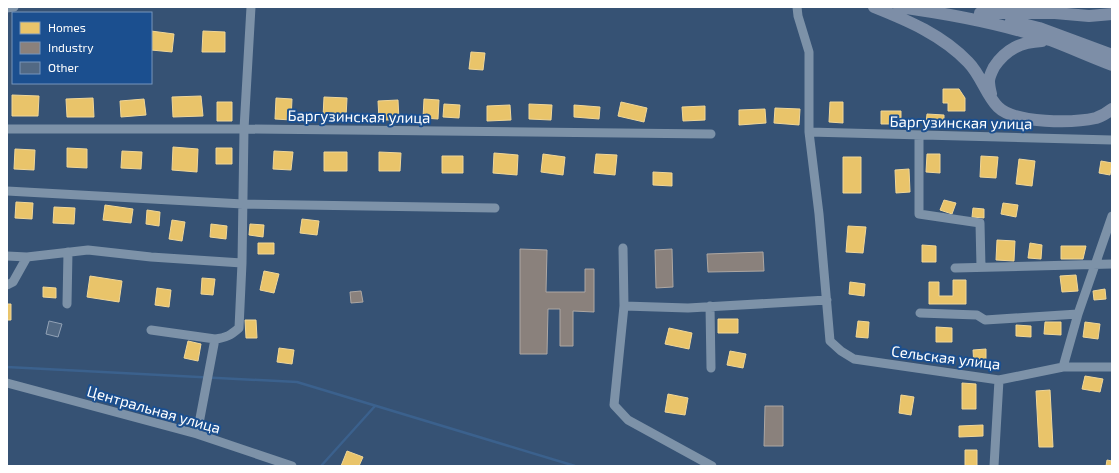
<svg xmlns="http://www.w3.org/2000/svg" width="1119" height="473" viewBox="0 0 1119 473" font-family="'Exo 2',sans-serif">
<rect width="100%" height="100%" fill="#365274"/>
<path fill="#e9c46a" stroke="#f0d697" d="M151,31l23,3 -2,18 -21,-2z
M203,31l22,1v20h-23z
M471,52l14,1 -2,17 -14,-1z
M943,89h16l6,9v13h-17v-8h-5z
M12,95l27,1 -1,20h-26z
M201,96l2,20 -30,1 -1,-20z
M324,97l23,1 -1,20 -23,-1z
M93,98l1,19h-27l-1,-18z
M276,98l16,1 -1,21 -16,-1z
M144,99l2,16 -25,2 -1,-16z
M424,99l15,1 -1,19 -15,-1z
M398,100l1,20h-20l-1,-19z
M217,102h15v19h-15z
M621,102l26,6 -3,14 -26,-6z
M830,102h13v21l-14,-1z
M444,104l16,1 -1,13 -16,-1z
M529,104l23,1 -1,15 -22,-1z
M510,105l1,15 -24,1v-15z
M574,105l26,2 -1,12 -25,-2z
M705,106v14l-22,1 -1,-14z
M775,108l25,1 -1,16 -25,-2z
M765,109l1,14 -27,2v-15z
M881,111h20v13h-20z
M927,114l17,1v10l-18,-1z
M173,147l25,2 -1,23 -25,-2z
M67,148l20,1v19l-20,-1z
M216,148h16v16h-16z
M15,149l20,1 -1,20 -20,-1z
M122,151l20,1 -1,17 -20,-1z
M274,151l19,1 -2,18 -18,-1z
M324,152h23v19h-23z
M379,152l22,1 -1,18h-21z
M494,153l24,2 -1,20 -24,-2z
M543,154l22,3 -2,18 -22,-3z
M596,154l21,1 -2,20 -21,-2z
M927,154h13v19l-14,-1z
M442,156h21v17h-21z
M981,156l17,1 -2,21 -16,-1z
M843,157h18v36h-18z
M1019,159l16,2 -3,25 -16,-2z
M1101,161l11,2 -2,12 -11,-2z
M909,169l1,23 -14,1 -1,-23z
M653,172l19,1v13l-19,-1z
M944,200l12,3 -4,11 -12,-4z
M16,202l17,1 -1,16 -17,-1z
M1003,203l15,2 -2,12 -15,-3z
M105,205l28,4 -2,14 -28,-3z
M54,207l21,1 -1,16 -21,-1z
M973,208l11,1v9l-12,-1z
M147,210l13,2 -1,14 -13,-2z
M302,219l17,2 -2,14 -17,-2z
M172,220l13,2 -3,19 -13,-2z
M211,224l16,2 -1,13 -16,-2z
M250,224l14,1 -1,12 -14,-2z
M848,226l18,1 -3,26 -17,-1z
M997,240l18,1 -1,20 -18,-1z
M258,243h16v11h-16z
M1030,243l12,2 -1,14 -13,-1z
M922,245l14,1v16h-14z
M1061,246h25l-3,13h-22z
M264,271l15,3 -5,19 -14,-3z
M1076,275l2,16 -16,1 -2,-16z
M90,276l32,5 -3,21 -32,-5z
M202,278l13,1 -2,16 -12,-1z
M953,280h13v24h-37v-22h10v14h14z
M850,282l15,2 -1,12 -15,-2z
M43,287l13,1v10l-13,-1z
M157,288l14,2 -2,17 -14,-2z
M1105,289l1,10 -12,1 -1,-9z
M7,304h4v16h-4z
M718,319h20v14h-20z
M245,320h11l1,18h-11z
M858,321l11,1 -1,16 -12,-1z
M1045,322h16v13l-17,-1z
M1085,322l15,2 -2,15 -15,-2z
M1016,325l15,1v11l-15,-1z
M936,327l16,1v14h-16z
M669,328l23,5 -3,16 -24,-5z
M188,341l13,3 -3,17 -14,-3z
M279,348l15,2 -2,14 -15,-2z
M986,349v15l-12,1 -1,-15z
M730,351l16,3 -3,14 -16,-3z
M1085,376l18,3 -3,13 -18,-3z
M962,383l14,1v25h-14z
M1050,390l3,57h-14l-3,-56z
M668,394l20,4 -3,17 -20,-3z
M901,395l13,2 -3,18 -12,-2z
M983,425v11l-24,1v-11z
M965,450h12v16h-12z
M347,451l16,6 -4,9h-18z
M1107,460l5,1v5h-6z"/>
<path fill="#8a817c" stroke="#ada7a3" d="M520,249l27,1 -1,42h39v-23h9v43l-21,-1v35h-13v-37h-12l-1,45h-27z
M672,249l1,38 -17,1 -1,-38z
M763,252l1,19 -56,1 -1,-18z
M361,291l2,11 -12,1 -1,-11z
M765,406h18v40h-19z"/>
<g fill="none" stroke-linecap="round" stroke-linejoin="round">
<path stroke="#3b618d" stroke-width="2.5" d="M7,367l290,15 278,84
M321,466l54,-60"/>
</g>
<path fill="#526984" stroke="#92a2b6" d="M49,321l13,3 -4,13 -12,-3z"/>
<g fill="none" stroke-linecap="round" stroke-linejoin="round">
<path stroke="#7d92a8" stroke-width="9" d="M797,7l1,9 11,36v80l10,82 11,127 11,10 13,8 145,21 64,-13h49
M7,8l7,-1
M7,129h237l467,5
M809,132l303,8
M919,135v79l61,9 1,44
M7,191l236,13 252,4
M623,248l1,58 64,2 139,-8
M7,256l20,1 61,-7 63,7 91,6
M955,268l157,-4
M7,285l6,-3 14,-25
M67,304l1,-52
M624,306l-10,99 14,15 84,46
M710,306l1,62
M920,313l57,2 8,5 93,-6
M151,330l64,9c11,-1 16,-4 24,-11l3,-65 2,-134 7,-122
M1063,367l15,-53 34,-98
M7,383l190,51 95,32
M197,434l18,-95
M994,466l5,-86"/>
<path stroke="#7d8ea7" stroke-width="12" d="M874,7c35,14 68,28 94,55 13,13 18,33 30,45 17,17 76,16 98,11 6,-2 11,-5 16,-9
M899,7c51,7 102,16 151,33 21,8 41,17 62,25
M980,13h75l34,3 23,-2
M1011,21l28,7 73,27
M991,94c-1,-4 -2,-9 -2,-13 0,-4 3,-10 5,-14 12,-18 27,-25 48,-26"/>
</g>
<g text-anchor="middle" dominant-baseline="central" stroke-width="4" stroke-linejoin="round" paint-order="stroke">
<g font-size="15" fill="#fff" stroke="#1b4f8f">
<text transform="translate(359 116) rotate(1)">Баргузинская улица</text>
<text transform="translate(961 122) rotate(1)">Баргузинская улица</text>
<text transform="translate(946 357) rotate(7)">Сельская улица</text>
<text transform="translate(154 409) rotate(16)">Центральная улица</text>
</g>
</g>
<rect width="1119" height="473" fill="none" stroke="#ffffff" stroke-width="16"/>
<rect x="12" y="12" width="140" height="72" fill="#1b4f8f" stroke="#7695bc"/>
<rect x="20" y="22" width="20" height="12" fill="#e9c46a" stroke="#7695bc"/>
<text x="48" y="32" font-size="12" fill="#ffffff">Homes</text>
<rect x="20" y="42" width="20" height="12" fill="#8a817c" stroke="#7695bc"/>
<text x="48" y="52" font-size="12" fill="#ffffff">Industry</text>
<rect x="20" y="62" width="20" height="12" fill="#526984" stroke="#7695bc"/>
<text x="48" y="72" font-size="12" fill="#ffffff">Other</text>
</svg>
